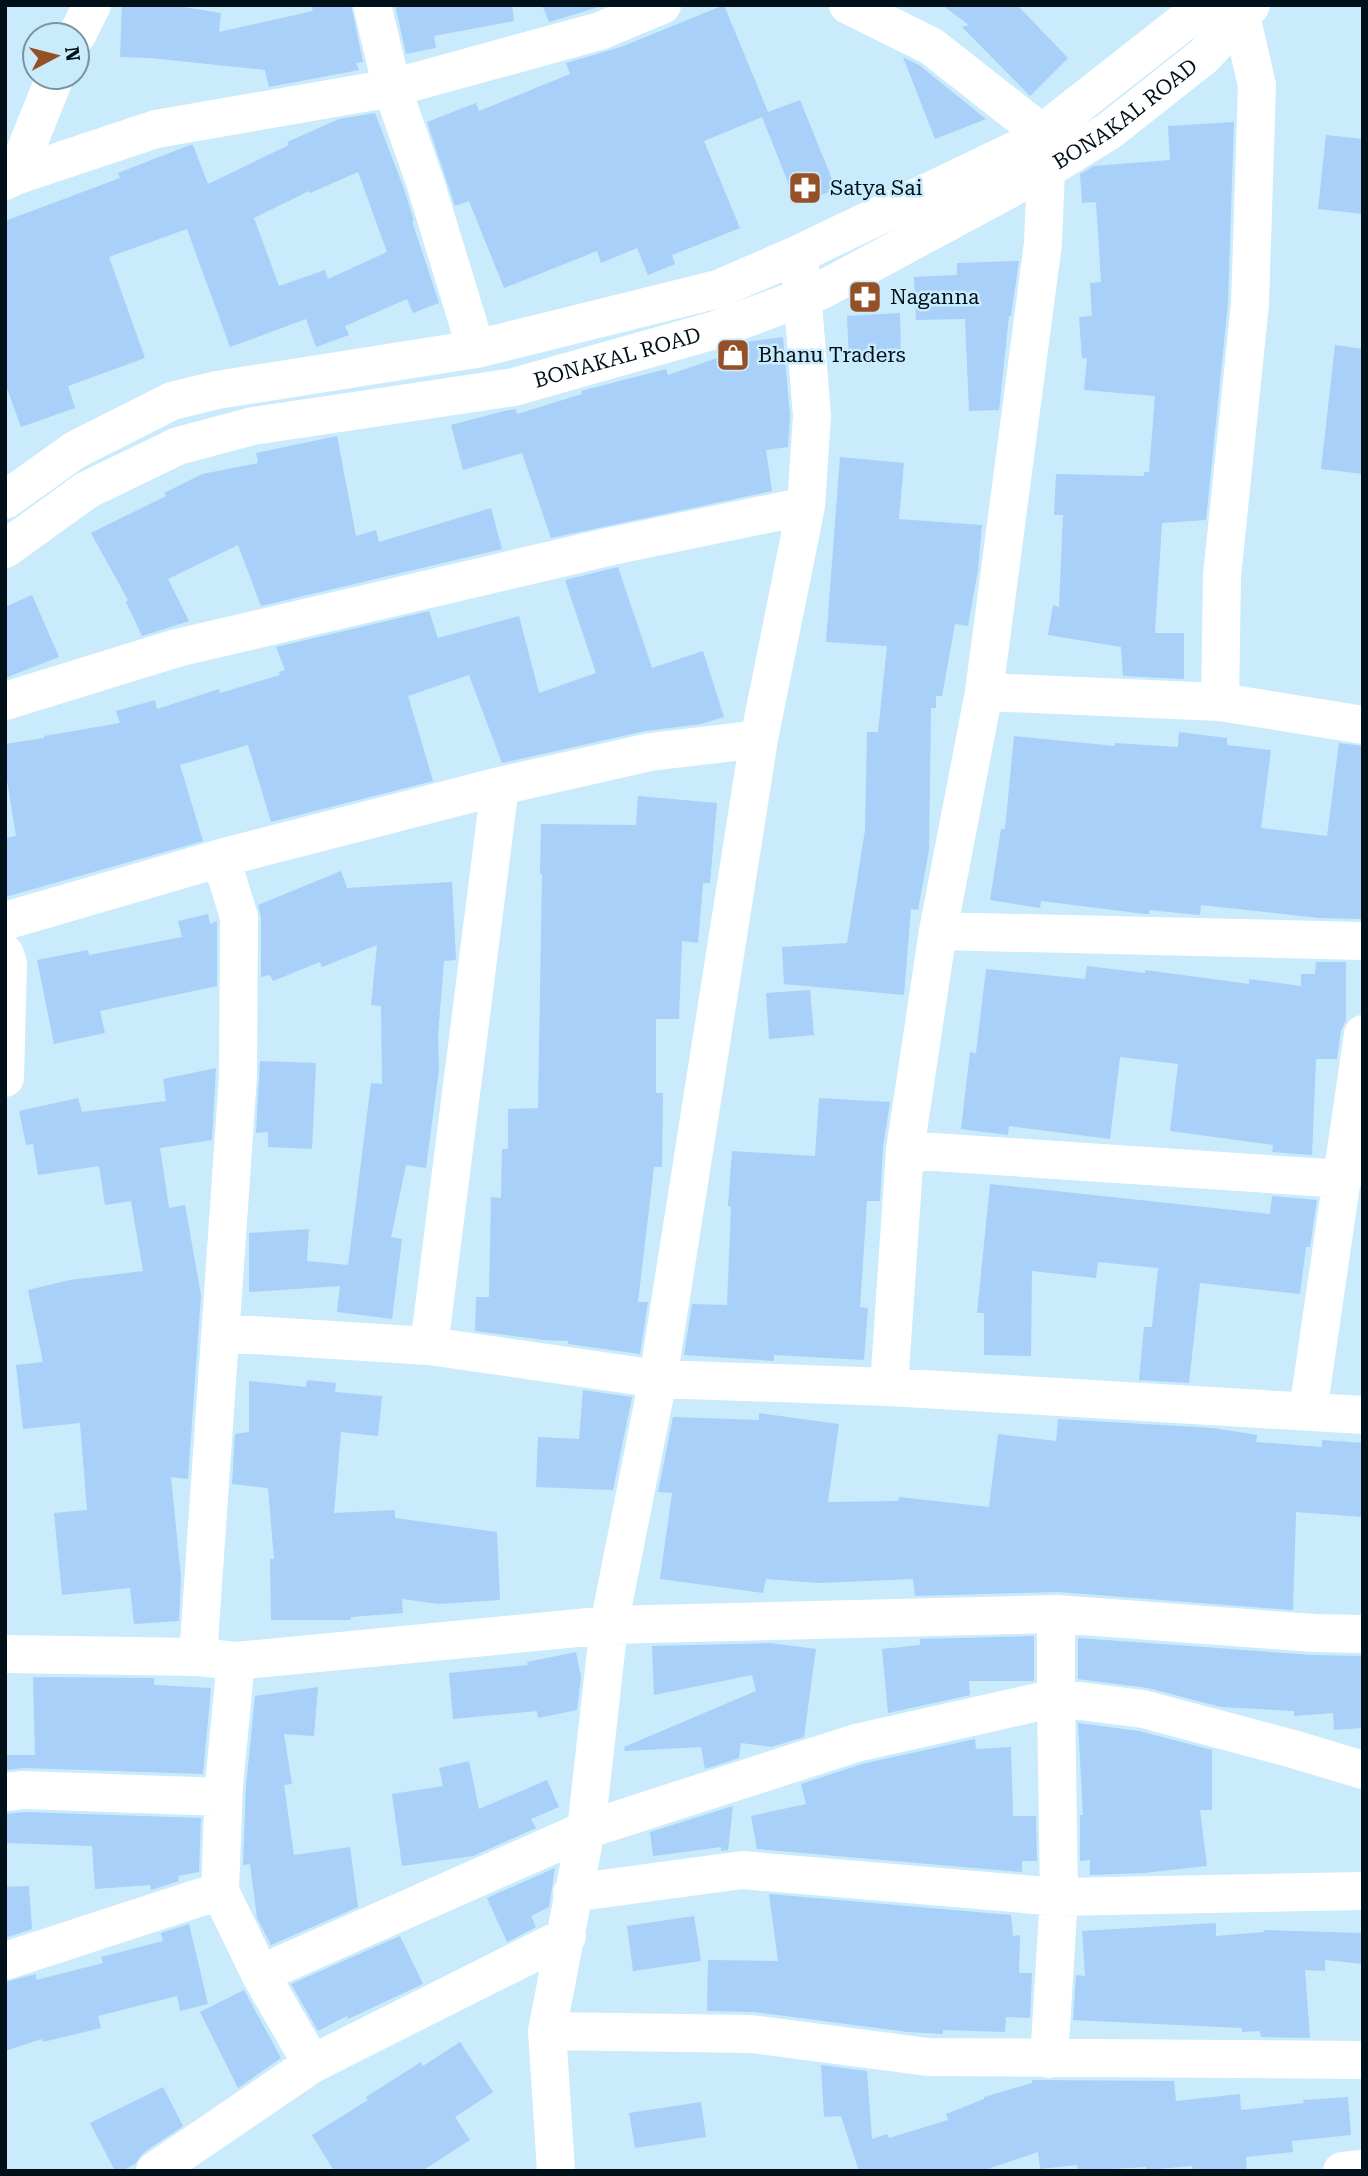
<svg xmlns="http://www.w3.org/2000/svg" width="1368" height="2176" viewBox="0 0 1368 2176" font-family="'Roboto Serif',serif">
<rect width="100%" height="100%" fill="#c9ebfc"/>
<path fill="#a8d0f8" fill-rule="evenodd" d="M122,5h49l50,8 -2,19 94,-21 -2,-6h40l12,57 -7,1 3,7 -90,17 -4,-17 -115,-12 -30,-1z
M395,5h117l2,16 -80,15 2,12 -30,6z
M542,5h63l-56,17z
M724,5l44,107 32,-12 36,89 -39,16 -35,-88 -58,24 36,87 -68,27 3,9 -27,11 -11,-27 -36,15 -4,-12 -93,37 -35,-87 -14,5 -28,-84 49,-19 3,8 91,-37 -4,-11 55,-16z
M942,5h75l51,53 -38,38 -68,-69 7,-2z
M903,57l16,8 67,54 -51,20z
M375,113l29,76 10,32h-2l27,82 -26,10 -6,-14 -62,27 4,9 -33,12 -10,-28 -76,28 -43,-118 -78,28 36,101 -77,28 7,22 -54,19 -16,-44v-162l115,-43 -2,-5 72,-28h3l15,39 81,-39 -2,-3 52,-23zM358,172l29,80 -59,27 -3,-9 -46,16 -25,-68 55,-27 1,2z
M1234,122l-6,181 -22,217 -44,3 -7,110h29v46l-61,-3 -2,-29 -73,-12 5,-30 6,2 4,-92h-9l2,-41 88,2v-4h5l6,-76 -71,-6 3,-32h-5l-3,-41 13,-1 -2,-33 11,-1 -5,-80 -14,1 -2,-29 14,-8 76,-6 -2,-34z
M1326,135l37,4v75l-45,-5z
M1019,261l-8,55h-2l-10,94 -30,1 -4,-92 -49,1 -2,-43 43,-2v-12z
M900,313l1,45 -52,2 -2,-44z
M783,337l7,79 -2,31 -22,3 6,41 -221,47 -29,-85 -59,17 -12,-45 53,-14 12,-2 1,5 65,-20 -1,-3 85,-22 2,6 78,-27v-6z
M1335,345l28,4v125l-42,-5z
M337,436l19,100 20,-6 3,12 112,-34 11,41 -241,57 -23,-61 -70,34 21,42 -47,15 -16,-34 2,-2 -37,-67 75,-37 -2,-3 38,-19 56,-11 -2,-10z
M840,457l64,6 -5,56 83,6 -4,45 -10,56 -13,-2 -13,72h-6v12h-5l-2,142 -11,60 -7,-1 -7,86 -120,-11 -2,-37 65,-4 18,-113 2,-98h11l9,-86 -61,-4z
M618,567l34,101 51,-17 21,66 -23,7 -56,7 -143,32 -33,-88 -61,21 25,85 -162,41 -23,-77 -68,20 23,76 -198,56v-59l11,-2 -11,-68v-24l39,-6v-2l76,-13 -4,-12 39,-11 2,9 62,-20 1,4 60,-18 -1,-3 6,-2 -9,-23 153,-36 9,27 81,-22 20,77 57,-20 -31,-93z
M32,595l27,62 -54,21v-71z
M1179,732l48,6v7l44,5 -10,78 66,8 12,-93 24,3 -2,173 -42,-1 -118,-13 -1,10 -51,-5v4h-4l-104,-13 -1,7 -50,-8 11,-71h4l9,-93 101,10v-3l63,4z
M638,796l79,7 -7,80h-7l-5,60 -16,-2 -3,78h-23v74h7l-1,74h-8l-16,135h10l-8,52 -72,-10v-3l-24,-1 -69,-9 1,-34h13l2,-100 10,1 1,-49h6v-40l30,-1 4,-234h-2l1,-50 95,1z
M341,871l6,17 105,-6 4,78 -12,1 -6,74 1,34 -13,99 -20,-3 -15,72 11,2 -10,80 -55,-7 3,-26 -91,6v-59l60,-4 -2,32 41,4 23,-182 11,1 -1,-78 -10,-1 6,-60 -55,22 -2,-5 -47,19 -3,-6 -9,2v-60l-3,-12z
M208,914l2,10 7,-3v65l-117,25 5,22 -51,11 -17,-84 51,-10 1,5 93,-18 -4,-16z
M1316,962h30v58l-5,11 -4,28h-21l-4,96 -40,-3 1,-7 -103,-14 8,-67 -58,-7 -10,82 -101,-13 -1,9 -47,-6 9,-77 6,1 10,-84 99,10 2,-13 58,7v-3l104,14v-5l52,7v-12h14z
M810,990l4,45 -45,4 -3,-46z
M260,1061l56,2 -4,86 -44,-2v-15l-12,1z
M216,1068l-4,72 -52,8 9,60 16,-3 16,90 -13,184 -17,-2 10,101 -2,43 -45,3 -4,-36 -68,7 -8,-82 33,-3 -7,-87 -57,6 -7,-64 27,-3 -15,-72 42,-10 73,-9 -12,-70 -26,4 -6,-39 -61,9 -5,-31 -7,1 -7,-34 59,-13 4,14 84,-11 -3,-22z
M819,1098l71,4 -7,45 -3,54h-13l-7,106 8,1 -4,52 -90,-5v6l-90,-6 8,-51 35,1 4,-98 -3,-1 4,-55 83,5z
M990,1184l280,30 2,-18 45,4 -7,47h-4l-6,47 -100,-11 -11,100 -50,-3 5,-53h8l6,-59 -60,-6 -2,16 -64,-7 -1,85 -47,-1v-42h-7z
M307,1380l29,3 -1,9 47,4 -4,40 -37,-4 -7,81 61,-3v8l102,14 3,68 -61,4 -37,-5 1,14 -52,4v3h-80l-1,-61h4l-6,-71 -36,-4 3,-50 14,-2v-51l57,6z
M583,1390l49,7 -19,93 -77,-3 2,-50 41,2z
M759,1413l80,11 -11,78 70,-1 1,-4 90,10 9,-73 58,7 2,-22 155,9 44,7 -1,7 66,5v-7l41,3v74l-67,-5 -3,98 -235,-18 -143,4 -2,-17 -94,4 -53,-4 -3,14 -103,-14 12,-86 -14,-1 15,-75 86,3z
M1034,1636v45h-65l1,14 -82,18 -6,-64 38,-4v-6z
M1078,1638l234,17 51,1v72l-29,2 -1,-17 -39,3v-5l-73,-4 -73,-19 -70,-9z
M770,1643l46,6 -12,88 -33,10 -30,-4 -2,15 -34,11 -4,-22 -76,4 -1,-4 132,-56 -4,-16 -98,20 -2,-49z
M576,1652l5,25 -4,33 -39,8 -1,-7 -84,8 -4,-46 79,-8 -1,-3z
M33,1677l121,1v7l57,3 -8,86 -178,-6 -20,2v-15h30z
M318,1687l-4,49 -30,-2 8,50 -8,1 10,70 56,-8 8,60 -87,38 -14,-27 -7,-54 -7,1 3,-79 9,-90z
M1078,1723l61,8 73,19v60h-12l7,56 -64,7 -53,2v-15l-10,1v-46h3z
M975,1739l1,10 35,-2 2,69h23l1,45h-15v11l-265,-23 -6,-33 55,-12 -5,-20 61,-20z
M469,1761l10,48 68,-29 12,27 -28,12 5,9 -63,28 -71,10 -10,-72 51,-8 -4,-18z
M733,1806l-5,44 -7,1v-4l-68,9 -3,-24z
M25,1812l176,6 -2,54 -21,4 1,5 -28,9 -1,-5 -55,4 -3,-43 -87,-3v-29z
M555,1868l-6,39 -18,9 5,11 -29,15 -20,-44z
M29,1886l3,43 -27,9v-51z
M769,1894l242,21 2,21 7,-1 -1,38h13l-2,45 -24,-1 -1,15 -62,-2v4l-35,-2 -154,-20 -47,-1 1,-51 70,1z
M694,1916l7,45 -68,10 -6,-45z
M1216,1923v13l48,-4v-2l99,3v31l-38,-4v11l-20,-1 5,68 -49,-1 -1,-6 -18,1v-4l-169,-8 3,-45 9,1 -3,-45z
M189,1924l19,80 -28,7 -3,-15 -79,20 3,12 -58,14 -1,-3 -37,12v-69l31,-8v6l67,-17 -2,-6 62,-16 -2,-8z
M400,1936l23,48 -75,35 -1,-3 -29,15 -27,-47z
M244,1990l37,68 -43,30 -38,-76z
M460,2042l33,50 -38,25 15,23 -48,31h-88l-22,-36 56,-35 -2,-3 55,-35 2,4z
M821,2065l46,6 5,68 15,-5 2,4 59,-18 -2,-6 38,-15v-2l48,-14v-3l142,1 2,20 64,-7 1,16 63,-7 -1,-3 45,-3 3,38 -59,6 1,11 -47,5 1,14h-54l-1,-5 -46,4v-3l-68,4 -1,-6 -37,4 -2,-17 -56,19h-123l-18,-55 -17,1z
M163,2087l20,39 -40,27 -8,11 -13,7h-7l-25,-48z
M701,2102l5,35 -71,11 -6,-35z"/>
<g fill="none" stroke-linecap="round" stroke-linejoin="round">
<path stroke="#fff" stroke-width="38" d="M372,5l20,83 33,94 51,167
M848,5l83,41 112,88
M77,35l15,-30
M15,176l40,-99
M5,181l10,-5 141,-47 236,-41 208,-57 62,-26
M984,692l236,10 143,23
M5,701l172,-53 435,-102 194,-40
M1220,702l2,-126 28,-272 7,-219 -16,-69
M5,921l216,-63 279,-72 150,-34 109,-13
M938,931l425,10
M5,954l3,10 -3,114
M905,1150l438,29
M221,1333l208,13 229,33 231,8 474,28
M429,1346l71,-560
M889,1387l16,-237 33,-219 46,-239 59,-449 3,-73
M1308,1411l55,-377
M1056,1614v84l87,11 150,40 70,21
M5,1654l193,3 38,4 373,-36 447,-11 258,19 49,1
M198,1657l40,-581 1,-159 -18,-59
M236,1661l-12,124 -4,106 40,83 52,90
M5,1792l19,-2 199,7
M572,1893l170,-23 317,27 304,-6
M5,1961l215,-70
M260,1974l326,-144 270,-87 200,-45 3,199 -10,162
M547,2031l204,3 177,23 435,3
M155,2171l157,-107 255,-128
M556,2171l-9,-140 39,-201 23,-205 49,-246 101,-640 47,-233 6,-90 -13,-162
M1342,2171l21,-2"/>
<g stroke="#fff" stroke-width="38">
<path d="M5,500l70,-50 97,-49 45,-11 259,-41 242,-60 81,-35 229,-110 177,-139"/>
<path id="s1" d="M5,549l82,-59 91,-44 75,-20 261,-39 201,-57 105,-39 232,-125 57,-35 95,-75 47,-51"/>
</g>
</g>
<defs>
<symbol id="pharmacy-square" viewBox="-11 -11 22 22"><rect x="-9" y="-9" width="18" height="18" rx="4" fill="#965027" stroke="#c9ebfc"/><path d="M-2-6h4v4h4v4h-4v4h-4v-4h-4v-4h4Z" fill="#fff"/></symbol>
<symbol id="shop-square" viewBox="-11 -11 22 22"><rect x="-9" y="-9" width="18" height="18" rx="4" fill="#965027" stroke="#c9ebfc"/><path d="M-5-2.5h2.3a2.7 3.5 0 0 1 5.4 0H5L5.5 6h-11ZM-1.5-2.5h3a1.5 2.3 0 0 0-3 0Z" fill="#fff"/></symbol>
</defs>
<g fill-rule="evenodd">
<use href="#pharmacy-square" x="786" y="169" width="38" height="38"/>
<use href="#pharmacy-square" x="846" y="278" width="38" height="38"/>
<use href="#shop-square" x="714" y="336" width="38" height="38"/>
</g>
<g text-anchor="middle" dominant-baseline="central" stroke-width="5" stroke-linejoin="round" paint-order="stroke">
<g font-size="21" fill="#001119" stroke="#c9ebfc">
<text stroke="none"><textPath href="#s1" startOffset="1218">BONAKAL ROAD</textPath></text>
<text stroke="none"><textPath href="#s1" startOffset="651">BONAKAL ROAD</textPath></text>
</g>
<g font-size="21" fill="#001119" stroke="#c9ebfc" text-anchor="start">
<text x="830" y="188">Satya Sai</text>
<text x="890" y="297">Naganna</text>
<text x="758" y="355">Bhanu Traders</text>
</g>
</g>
<rect width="1368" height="2176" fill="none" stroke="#001119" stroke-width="14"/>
<g transform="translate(56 56) rotate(83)"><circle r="33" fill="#c9ebfc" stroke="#7994a1" stroke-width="2"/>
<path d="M0-5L12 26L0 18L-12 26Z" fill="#965027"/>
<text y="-10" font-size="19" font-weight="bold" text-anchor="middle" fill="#001119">N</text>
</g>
</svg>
